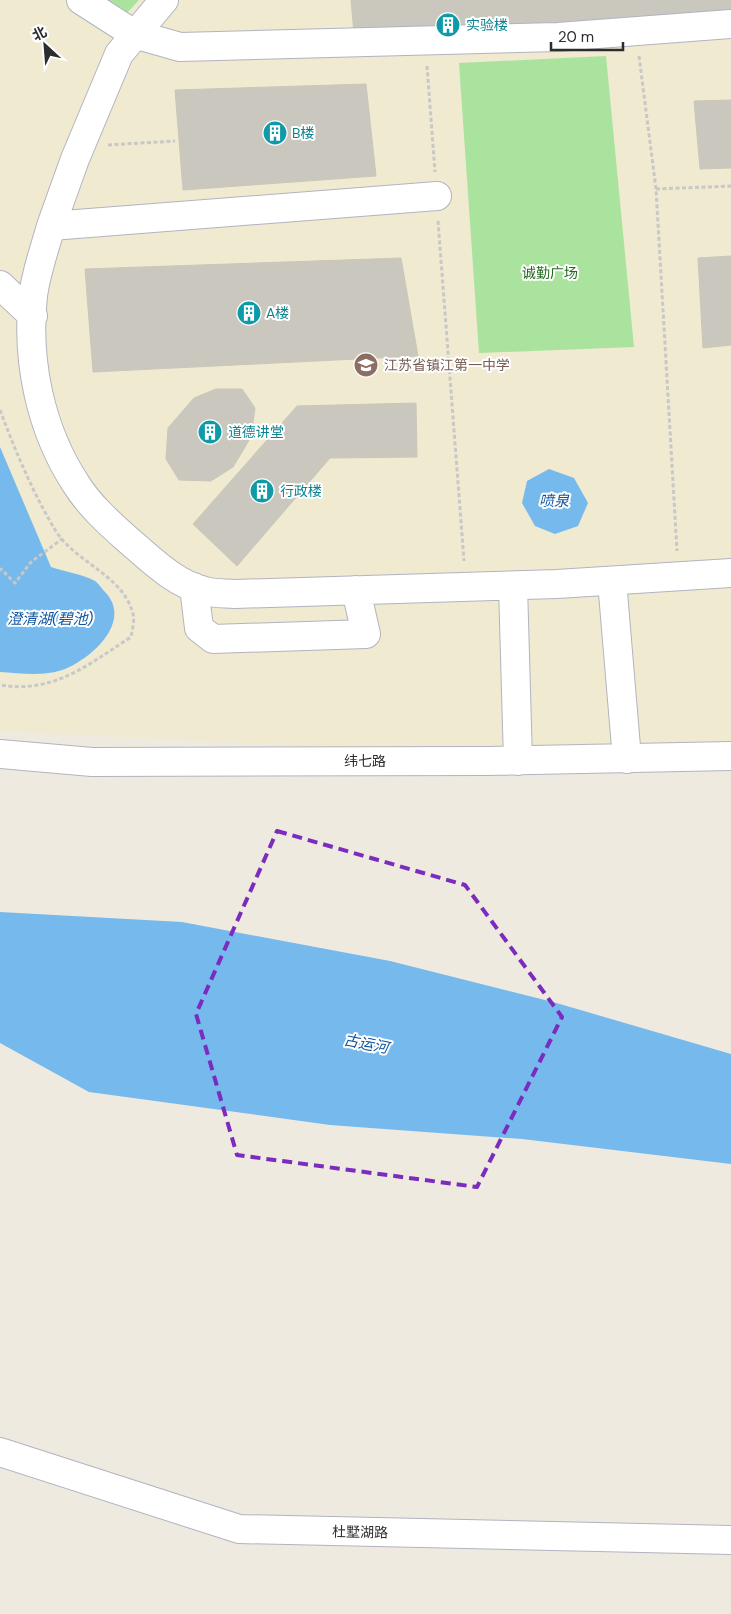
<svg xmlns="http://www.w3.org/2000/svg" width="731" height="1614" viewBox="0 0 731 1614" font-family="'DM Sans','Noto Sans SC',sans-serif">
<rect width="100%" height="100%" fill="#eeeae0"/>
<path fill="#efead0" d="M0,0h731v745l-361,4 -370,-18z"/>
<path fill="#aae39e" d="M105,0h34l-13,14z
M606,56l28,291 -155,6 -20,-290z"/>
<path fill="#76b9ed" d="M0,447l51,120c14,5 31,7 44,14 4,3 7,8 10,11 28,29 -13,66 -40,77 -20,8 -45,4 -65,3z
M549,469l25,9 14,25 -10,23 -23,8 -20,-8 -13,-23 5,-22z
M0,912l182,10 208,39 163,41 178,52v110l-209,-25 -192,-14 -241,-33 -89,-49z"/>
<path fill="#cac8be" stroke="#cac7b9" d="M351,0h380v17l-377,17z
M366,84l10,92 -193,14 -8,-100z
M731,100v68l-31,1 -6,-68z
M731,256v89l-28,3 -5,-90z
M401,258l17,98 -325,16 -8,-103z
M216,389h26l13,19 -4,29 -18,30 -22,14 -32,-1 -13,-21 2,-31 26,-30z
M416,403l1,54 -87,1 -93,108 -44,-42 104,-118z"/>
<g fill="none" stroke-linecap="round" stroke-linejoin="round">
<defs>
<path id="minor" d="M81,0l53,34 46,13 378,-10 173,-13
M437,196l-386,30c-6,22 -15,46 -18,70 -7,64 7,133 43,188 13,21 33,39 51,55 22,19 49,46 78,52 10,3 21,2 30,3l322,-10 174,-11
M51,226l24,-67 44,-105 45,-54
M0,285l33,31
M612,581l15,178
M513,586l5,175
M194,587l5,41 14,11 153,-5 -10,-44
M0,754l92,8 397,-1 242,-5
M0,1452l239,77 492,11"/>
</defs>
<use href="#minor" stroke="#b3b3c0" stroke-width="30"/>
<path stroke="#c8c8c8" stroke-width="3" stroke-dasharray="4 2.5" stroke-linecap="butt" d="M639,56l17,133 21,362
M427,66l8,106
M108,145l67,-4
M656,189l75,-3
M438,221l26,340
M0,410c15,40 32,81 54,118 20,35 69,46 79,86 2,7 -1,16 -2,23 -42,27 -77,57 -131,48
M0,571l1,-2 14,14 16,-21 31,-23"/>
<use href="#minor" stroke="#fff" stroke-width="28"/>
</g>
<path fill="none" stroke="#7b2cbf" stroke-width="4" stroke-dasharray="10 6" stroke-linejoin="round" d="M277,831l188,54 97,132 -85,170 -240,-32 -41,-141z"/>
<defs>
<symbol id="building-disc" viewBox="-11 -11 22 22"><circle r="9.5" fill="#0f9aa8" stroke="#fff"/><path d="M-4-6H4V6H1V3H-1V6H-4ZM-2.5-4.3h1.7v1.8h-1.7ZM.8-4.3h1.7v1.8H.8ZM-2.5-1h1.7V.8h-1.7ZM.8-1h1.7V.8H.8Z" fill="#fff"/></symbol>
<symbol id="school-disc" viewBox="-11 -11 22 22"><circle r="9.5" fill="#8d6e63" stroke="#fff"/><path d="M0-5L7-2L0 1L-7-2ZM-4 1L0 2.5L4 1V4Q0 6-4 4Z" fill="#fff"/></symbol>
</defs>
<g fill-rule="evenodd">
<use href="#building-disc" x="434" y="11" width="28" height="28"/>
<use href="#building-disc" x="261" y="119" width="28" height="28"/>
<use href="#building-disc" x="235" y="299" width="28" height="28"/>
<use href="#school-disc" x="352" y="351" width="28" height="28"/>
<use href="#building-disc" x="196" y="418" width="28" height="28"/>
<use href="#building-disc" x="248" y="477" width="28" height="28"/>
</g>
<g text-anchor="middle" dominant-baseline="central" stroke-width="4" stroke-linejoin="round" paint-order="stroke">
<g font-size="14" fill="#0d838f" stroke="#fff" text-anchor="start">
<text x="466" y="25">实验楼</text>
<text x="292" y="133">B楼</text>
<text x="266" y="313">A楼</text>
<text x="228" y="432">道德讲堂</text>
<text x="280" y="491">行政楼</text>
</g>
<g font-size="14" fill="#206a1c" stroke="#fff">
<text x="550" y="273">诚勤广场</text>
</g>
<g font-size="14" fill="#785e54" stroke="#fff" text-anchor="start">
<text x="384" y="365">江苏省镇江第一中学</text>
</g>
<g font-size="14" fill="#2d2d2d" stroke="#fff">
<text x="365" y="761">纬七路</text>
<text transform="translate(360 1532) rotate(1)">杜墅湖路</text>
</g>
<g font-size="15" font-style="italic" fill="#10559e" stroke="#fff">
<text x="554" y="501">喷泉</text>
<text x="50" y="619">澄清湖(碧池)</text>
<text transform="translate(366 1044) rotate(11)">古运河</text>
</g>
</g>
<g transform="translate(45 45) rotate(334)" stroke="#ffffff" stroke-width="4" paint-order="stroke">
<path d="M0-4L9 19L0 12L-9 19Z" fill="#2d2d2d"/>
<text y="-8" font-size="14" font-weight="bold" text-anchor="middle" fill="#2d2d2d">北</text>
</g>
<path d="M551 42v8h72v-8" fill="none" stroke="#2d2d2d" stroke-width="2.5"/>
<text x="558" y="42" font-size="15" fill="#2d2d2d" stroke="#ffffff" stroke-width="4" paint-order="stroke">20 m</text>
</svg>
